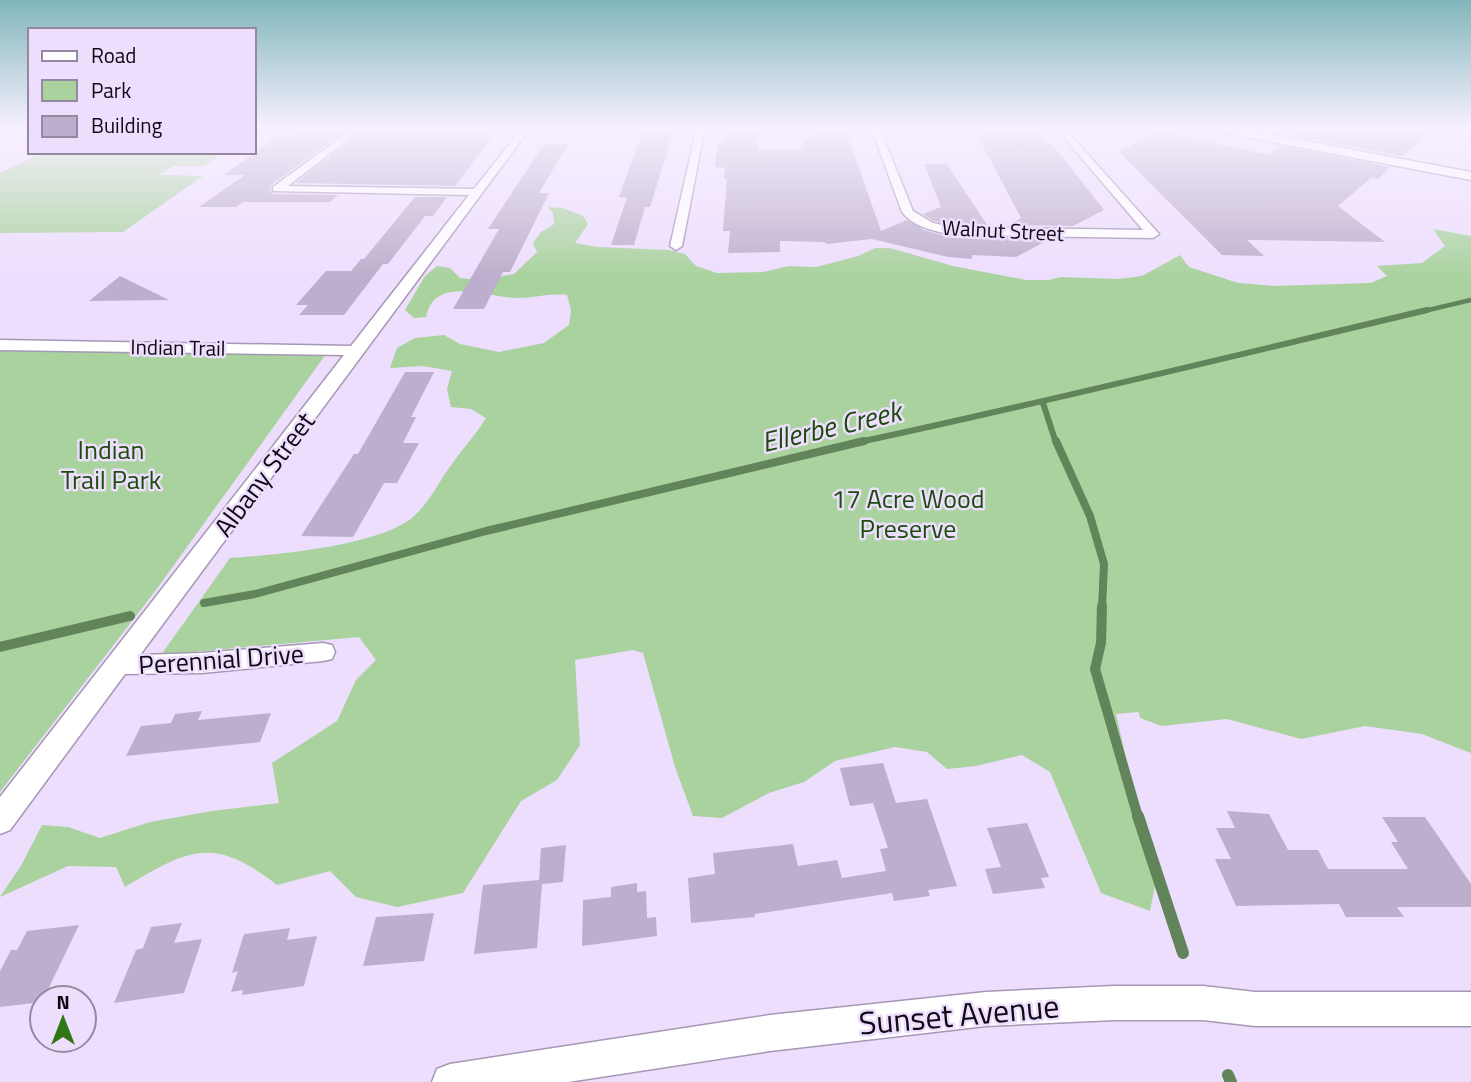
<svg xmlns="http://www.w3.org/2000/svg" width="1471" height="1082" viewBox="0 0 1471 1082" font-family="'Titillium Web',sans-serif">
<rect width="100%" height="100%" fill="#eddefe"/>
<path fill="#a9d29e" d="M539,127h75l-4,6h-75z
M43,152h181l-20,14h-31l-14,9 44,1 -80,56 -123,1v-60z
M548,207l15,1 20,8 5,8 -13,19 23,4 71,3 16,4 11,12 21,7 46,-1 26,-6 27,1 42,-11 17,-8h15l63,18 73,14h23l12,-3 57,2 24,-3 38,-21 9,12 49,16 36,3 97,-3 16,-7 -10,-10 45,-3 23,-17 -12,-17 38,7v517l-49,-19 -57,-8 -64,13 -74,-20 -65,7 -22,-8 -1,-6 -23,2 39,171 -5,26 -49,-18 -51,-121 -28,-17 -46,11 -29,3 -20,-17 -32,-5 -60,14 -31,21 -35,11 -47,25 -29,-2 -18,-49 -32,-114 -10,-3 -58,10 5,85 -23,35 -36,21 -58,92 -66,14 -41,-10 -26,-26 -53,14c-63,-49 -87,-37 -152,2l-9,-20 -48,-1 -68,31 22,-33 20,-39 26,2 32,11 50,-16 62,-11 67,-8 -7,-40 65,-42 19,-41 20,-20 -17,-23 -198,18 69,-97c45,-3 149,-12 183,-41 18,-16 27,-38 41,-56 11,-15 23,-28 32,-43l-15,-9 -20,-2 -4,-18 5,-18 -29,-5 -33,2 7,-20 18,-10 29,-3 16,9 39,8 45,-9 25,-18 2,-15 -4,-15c-17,-2 -32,3 -49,3 -31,0 -83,-24 -92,19l-12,1 -9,-8 20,-34 12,-10 13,2 10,10 18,2 36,-6 23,-22 -4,-9 8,-11 13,-8 -1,-11z
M0,350l326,4 -170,236 -156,202z"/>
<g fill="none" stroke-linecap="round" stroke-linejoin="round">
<path stroke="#62845a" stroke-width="4.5" d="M1420,312l51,-12"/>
<path stroke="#62845a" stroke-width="6" d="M1043,403l13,40
M855,443c192,-41 382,-88 572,-133"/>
<path stroke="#62845a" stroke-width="8" d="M1056,441l34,75 14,48 -2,44
M204,603l51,-9 231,-63 378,-90"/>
<path stroke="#62845a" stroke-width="10" d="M1102,606l-1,37 -6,26 43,148
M0,647l130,-31"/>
<path stroke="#62845a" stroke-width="12" d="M1138,816l45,137
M1228,1075l3,7"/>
</g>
<path fill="#bcaecc" d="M400,127l98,2 -43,57 -159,-3 67,-52 31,1z
M973,127h60l28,28 43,55 -31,16 -64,-1 12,-7z
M1311,127l45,4 1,-4h78l-33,29 -106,-20z
M643,130h31l-24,77h-5l-11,38h-23l16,-48h-8z
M320,131h25l-74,54 -1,6 3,3 65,1 -8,7h-87l-7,5h-37l46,-32h-21l55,-40 37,-1z
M725,131l32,1v18h47l-2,-10h10l-2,-9h36l35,100 26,-11 17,10 28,8 98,1 -34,18 -44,-2v4l-24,-2 -76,-18 -45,5 -3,-2 -44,-1v11l-52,1 2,-22h-7l4,-52h-3l1,-11 -10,-1 3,-23h5z
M1159,131l110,24 12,-9 109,21 -12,12 -7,-1 -33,28 47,36 -138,-2 17,16 -42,-1 -103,-103z
M544,144h24l-29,49h10l-39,79h-7l-19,37h-31l46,-80h-11z
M924,164h23l40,61 -35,-1 -18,-3 -11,-7 18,-7z
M415,197h32l-14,19h-8l-37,48h-5l-39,51h-45l9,-10h-12l30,-34h25l10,-12h3z
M120,276l49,24 -80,1z
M405,372h29l-23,45h5l-13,26h16l-22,40h-13l-31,54 -52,-1 53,-82h4z
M202,711l-4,9 73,-7 -11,29 -134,14 15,-30 30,-3 4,-9z
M883,763l13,40 31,-4 30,87 -29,4 2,6 -36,5 -2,-8 -137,21v3l-64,6 -3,-45 27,-4 -2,-21 80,-9 5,22 39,-6 5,18 44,-7 -6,-22 8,-1 -15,-45 -23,3 -10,-38z
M1227,811l42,3 19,36h30l10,19h80l-17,-27h7l-16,-25h43l46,67v23h-74l7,10h-58l-7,-13 -103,2 -21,-47h16l-15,-31h19z
M1027,823l22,54 -8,1 4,10 -52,6 -8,-25 16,-2 -14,-39z
M566,845l-3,37 -21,2 -5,64 -63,6 9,-69 56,-5 2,-32z
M637,883v9l9,-1 1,27 9,-1 1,19 -75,10 1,-46 28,-3v-10z
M434,913l-10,48 -61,5 13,-49z
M182,923l-8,20 28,-4 -18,54 -70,10 22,-53 7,-2 8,-21z
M79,925l-37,77 -42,5v-36l11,-21h6l10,-19z
M290,928l-3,12 30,-4 -13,50 -62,9 1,-5 -12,2 7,-21 -6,2 12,-39z"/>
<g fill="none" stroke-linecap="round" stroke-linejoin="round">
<defs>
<path id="street" d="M355,127h9l-76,59 186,3 49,-62h8l-391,528 62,-2 121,-10 9,2 3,7 -3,7 -9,2 -121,12 -77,1 -115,156 -10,4v-37l344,-442 -344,-5v-10l351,6 118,-151 -196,-4v-4z
M697,127h8l-23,119 -6,4 -6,-4z
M871,127h8l34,84 20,12 19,4 191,3 -88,-103h8l96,107 -6,4 -201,-3c-19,-5 -37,-7 -50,-23z
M1275,127h10l-17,11h-6v-4z
M1114,986h89l52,6h216v34h-216l-52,-6h-89l-128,6 -216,25 -202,31h-136l5,-13 13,-5 320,-49 216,-23z"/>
<path id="secondary" d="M1208,127h24l239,45v8l-257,-49z"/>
</defs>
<use href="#street" stroke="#a697b5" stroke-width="3"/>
<use href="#secondary" stroke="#a697b5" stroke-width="3"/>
<use href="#street" fill="#fff" fill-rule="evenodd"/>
<use href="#secondary" fill="#fff" fill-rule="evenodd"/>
</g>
<linearGradient id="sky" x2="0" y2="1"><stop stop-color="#81b6bb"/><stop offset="0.46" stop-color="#f7f0ff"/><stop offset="1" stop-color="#f7f0ff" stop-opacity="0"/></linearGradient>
<rect width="1471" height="278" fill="url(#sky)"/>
<g text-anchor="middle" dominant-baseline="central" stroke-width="5" stroke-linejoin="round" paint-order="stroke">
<g font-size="21" fill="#0e0913" stroke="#eddefe">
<text transform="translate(1003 230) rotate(3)">Walnut Street</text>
<text transform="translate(178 347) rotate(1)">Indian Trail</text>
</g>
<g font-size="26" fill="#1c4c0b" stroke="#eddefe">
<text x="111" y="449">Indian<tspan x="111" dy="30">Trail Park</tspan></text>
<text x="908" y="498">17 Acre Wood<tspan x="908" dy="30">Preserve</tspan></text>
</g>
<g font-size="26" fill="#0e0913" stroke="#eddefe">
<text transform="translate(264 474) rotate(-53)">Albany Street</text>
<text transform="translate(221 659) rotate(-4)">Perennial Drive</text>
</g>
<g font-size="28" font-style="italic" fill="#1a4a08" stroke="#eddefe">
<text transform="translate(831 426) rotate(-13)">Ellerbe Creek</text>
</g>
<g font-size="32" fill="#0e0913" stroke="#eddefe">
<text transform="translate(959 1014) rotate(-5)">Sunset Avenue</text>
</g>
</g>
<rect x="28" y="28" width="228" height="126" fill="#eddefe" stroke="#9489a0" stroke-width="2"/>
<rect x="42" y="51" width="35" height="10" fill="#ffffff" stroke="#9489a0" stroke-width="2"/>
<text x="91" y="63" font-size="21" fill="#0e0913">Road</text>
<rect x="42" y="80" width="35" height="21" fill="#a9d29e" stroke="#9489a0" stroke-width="2"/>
<text x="91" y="98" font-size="21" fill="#0e0913">Park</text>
<rect x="42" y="116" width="35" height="21" fill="#bcaecc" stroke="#9489a0" stroke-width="2"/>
<text x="91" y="133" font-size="21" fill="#0e0913">Building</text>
<g transform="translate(63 1019)"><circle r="33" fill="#eddefe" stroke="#9489a0" stroke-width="2"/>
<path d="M0-5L12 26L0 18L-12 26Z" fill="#307516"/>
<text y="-10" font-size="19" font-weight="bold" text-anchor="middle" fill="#0e0913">N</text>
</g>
</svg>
